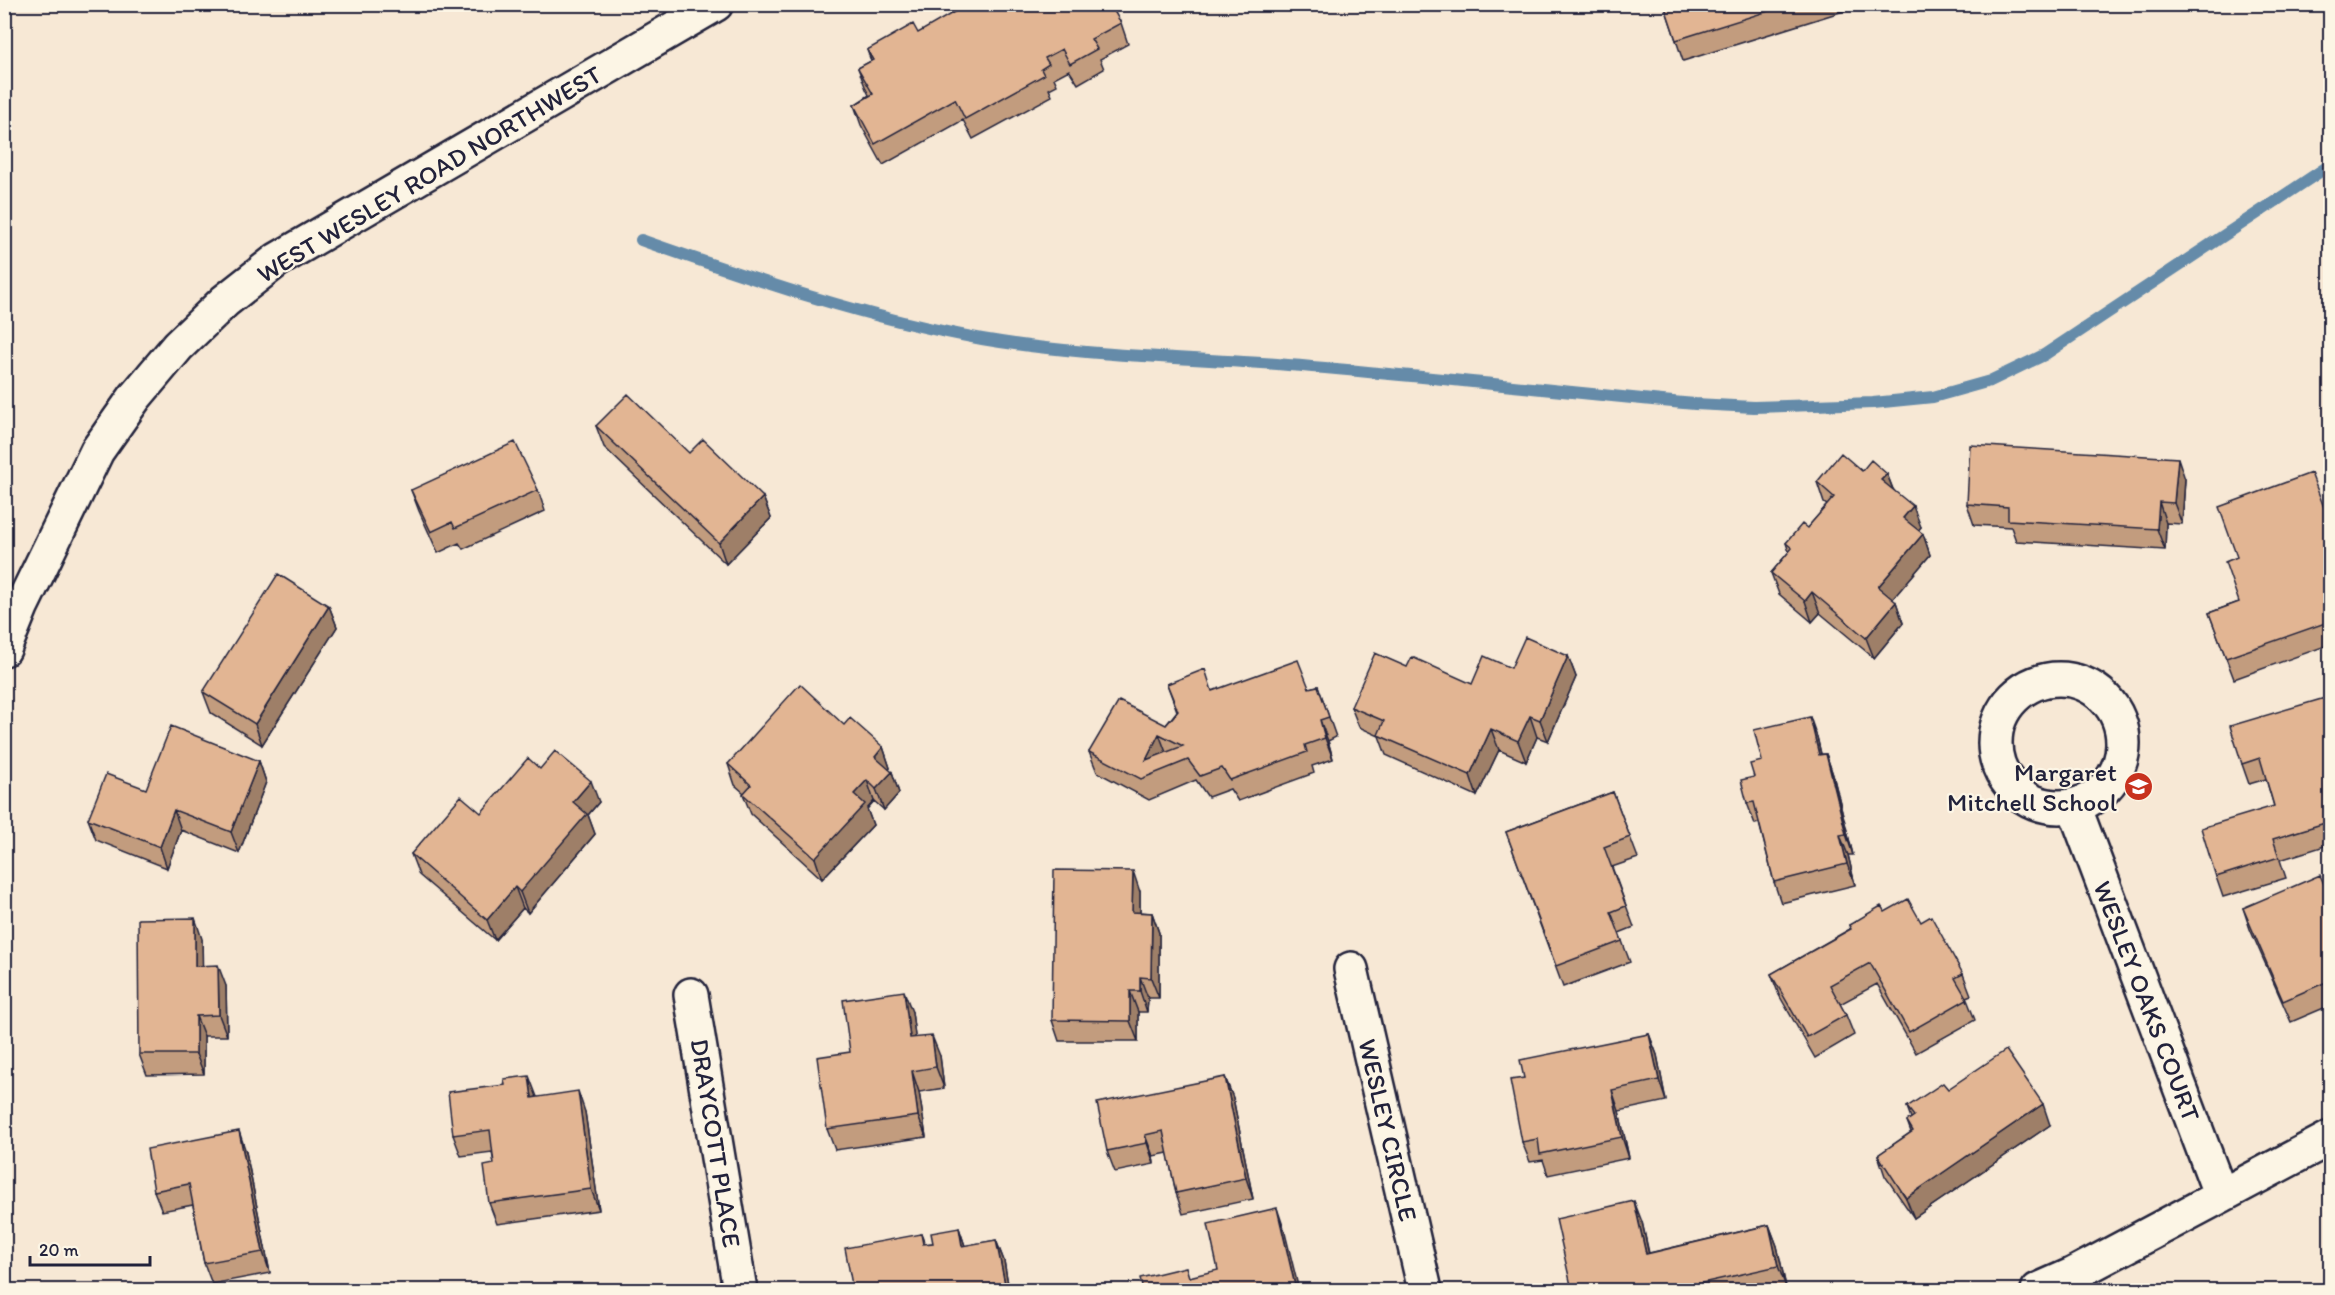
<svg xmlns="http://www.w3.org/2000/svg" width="2335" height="1295" viewBox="0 0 2335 1295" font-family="Itim,sans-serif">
<rect width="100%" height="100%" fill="#f7e8d5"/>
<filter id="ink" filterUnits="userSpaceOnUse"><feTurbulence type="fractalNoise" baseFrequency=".0167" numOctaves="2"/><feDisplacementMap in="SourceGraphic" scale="12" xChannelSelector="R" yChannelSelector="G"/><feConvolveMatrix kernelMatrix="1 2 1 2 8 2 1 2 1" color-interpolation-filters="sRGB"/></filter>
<g filter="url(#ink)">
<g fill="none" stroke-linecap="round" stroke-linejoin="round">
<path stroke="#658ba9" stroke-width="12" d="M641,240c112,39 223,78 341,99 98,17 196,18 295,25 139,11 278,27 418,40l59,3 119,-4 60,-6 57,-16 54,-26 286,-190"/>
<defs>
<path id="minor" d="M4,649l17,-42 76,-156 38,-54 43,-51 47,-45 52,-41 439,-256
M1995 743a64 64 0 1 1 128 0a64 64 0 1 1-128 0Z
M2074,806l147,390
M1351,969l74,321
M691,995l49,295
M2038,1290l34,-15 258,-137"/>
</defs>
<use href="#minor" stroke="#22223b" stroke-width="38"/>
<use href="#minor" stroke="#fcf5e5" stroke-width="33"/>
</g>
<path fill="#c29c7e" stroke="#22223b" stroke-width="1.5" d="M1664,4h202l-183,57z
M1121,23l7,21 -28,15 4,10 -26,15 -9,-14 -15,8 3,7 -8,4 3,7 -79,43 -10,-19 -80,45 -22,-40 -7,-20 15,-10 -3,-6 -8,-21 13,-7 -4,-11 51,-17z
M596,426l93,27 74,44 8,21 -45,46 -122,-117z
M1862,471l25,3 6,15 28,38 -3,3 5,4 7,21 -38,44 4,3 7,21 -29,35 -54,-45 -8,9 -33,-28 -8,-21 18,-21 -3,-9 21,-15 20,-23 -3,-2 -7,-21z
M2185,479l-3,45 -16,-1 -1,27 -149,-9 -5,-14 -37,-2 -7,-21z
M411,490h127l7,21 -82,38 -4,-6 -21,10 -19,-42z
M2331,525v119l-97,35 -25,-66 30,-11z
M329,606l8,21 -75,118 -51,-32 -8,-21z
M1568,656l8,21 -28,64 -11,-4 -11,25 -27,-12 -22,46 -91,-41 -7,-19 -20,-9 -8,-20 56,-40 65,17 39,-16z
M1167,684l45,7 97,-3 9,-2 18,51 -8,4 5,18 -21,7 2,7 -76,28 -8,-12 -22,8 -12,-17 -47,20 -52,-28 -8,-20 77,-27 11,-14z
M2325,698l6,17v129l-51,16 6,18 -63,19 -7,-20 58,-71 -8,-27 -17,5 -7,-20z
M844,725l39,22 7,21 -1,2 3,2 7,21 -15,17 -10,-9 -7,8 6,16 -51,54 -71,-65 -8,-20 1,-1 -9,-8 -7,-21z
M1817,737l4,17h5l7,21 20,80h-5l7,30 -74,18 -7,-21 -15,-59 -4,1 -8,-21 7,-26 8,-16z
M259,761l7,21 -27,71 -58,-23 -14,38 -71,-28 -8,-21 58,-30z
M540,769l59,33 -11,13 7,19 -67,79 -5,-5 -28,32 -76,-65 -8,-21 70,-41z
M1613,792l25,66 -26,9 22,60 -15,6 11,29 -67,25 -57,-155z
M1140,892v20l12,1 7,20v65h-11l-1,14h-9v29h-79l-7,-21z
M2331,900v105l-40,17 -41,-93 -7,-21z
M1885,912l36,10 42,52 8,21 -5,2 9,23 -59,33 -39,-69 -37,20 6,11 8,20 -39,23 -36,-63 -8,-21 79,-45 -1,-4z
M202,939v27l24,20 1,50h-23v38l-57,1 -8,-21z
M912,1012l3,26 25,18 4,32 -25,4 7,45 -91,13 -8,-21 23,-77z
M1649,1034l8,21 9,46 -47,10 10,47 -81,17 -5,-15 -13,2 -8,-20 2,-64z
M1225,1077l8,21 20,101 -70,15 -7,-21 -8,-40 -15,3 1,8 -39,8 -8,-21z
M1948,1089l102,36 -136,93 -29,-42 -7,-21 33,-23 -4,-11 4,-3 -4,-11z
M537,1097l48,15 14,98 -102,14 -8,-21 5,-39 -2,-12 -31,4 -8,-21z
M246,1152l24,121 -58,11 -8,-21 -11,-58 -31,6 -8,-20z
M1642,1222l7,31 120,-28 8,21 9,41 -16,3h-198z
M959,1228l6,18 31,-6 8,21 5,29h-156l68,-56 4,10 8,-1z"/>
<path fill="#9e7f67" stroke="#22223b" stroke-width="1.5" d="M2178,458l7,21 -3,45 -8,-21z
M1887,474l8,21 -14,-15z
M763,497l8,21 -45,46 -7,-21z
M2159,502l7,21 -1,27 -8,-21z
M1913,506l8,21 -10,12 -8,-21z
M1923,534l7,21 -45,53 -7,-21z
M1812,592l8,21 -8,9 -7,-21z
M1896,602l7,21 -29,35 -8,-20z
M329,606l8,21 -75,118 -7,-21z
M1568,656l8,21 -28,64 -8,-21z
M1530,716l7,21 -11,25 -8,-21z
M1810,717l7,20 9,39 -7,-21z
M1320,720l8,21 5,18 -8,-21z
M1491,729l8,21 -22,46 -7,-21z
M1159,734l8,21 -21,5z
M883,747l7,21 -8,9 -7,-20z
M1826,754l7,21 20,80 -7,-21z
M259,761l7,21 -27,71 -8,-21z
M892,772l7,21 -15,17 -8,-21z
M867,780l7,21 -7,8 6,16 -51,54 -7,-21 39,-64z
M591,781l8,21 -11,13 7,19 -67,79 -8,-21 53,-90z
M174,810l7,20 -14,38 -7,-21z
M1840,835l8,20 7,30 -8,-21z
M1133,871l7,21v41l-8,-21z
M515,887l8,21 -28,32 -8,-20z
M1152,913l7,20v65l-8,-20z
M195,918l7,21 1,48 -8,-21z
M218,965l8,21 1,50 -8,-21z
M1140,977l8,21 -1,14 -7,-21z
M904,991l8,21 6,47 -8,-21z
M1130,991l8,21v29l-8,-20z
M196,1016l8,20v38l-8,-20z
M1649,1034l8,21 9,46 -7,-21z
M932,1036l8,20 4,32 -8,-21z
M912,1071l7,21 7,45 -8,-21z
M529,1076l8,21 -5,1z
M1225,1077l8,21 20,101 -7,-21z
M1612,1090l7,21 10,47 -7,-21z
M578,1091l7,21 14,98 -8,-21z
M2043,1104l7,21 -136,93 -8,-20z
M239,1131l7,21 24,121 -7,-21z
M1145,1135l8,21 1,8 -7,-21z
M1634,1201l8,21 11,52 -7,-20z
M1277,1208l7,21 15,61h-3z
M1769,1225l8,21 9,41 -8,-21z
M959,1228l7,21 -4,-3z
M996,1240l8,21 5,29h-2l-2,-6z"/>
<path fill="#e2b593" stroke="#22223b" stroke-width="1.5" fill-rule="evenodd" d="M968,4h142l11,19 -30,16 6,10 -27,15 -8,-15 -17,9 4,6 -8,5 3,6 -79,44 -10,-20 -80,45 -21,-39 19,-11 -15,-26 15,-8 -6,-10 46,-26 5,9z
M1664,4h127l-115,36z
M628,394l61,59 14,-14 60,58 -44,46 -123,-117z
M515,442l23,48 -83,38 -3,-6 -21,10 -20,-42z
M1970,445l208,13 -4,45 -15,-1 -2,27 -149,-9v-13l-41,-3z
M1841,453l21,18 9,-11 16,14 -6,6 32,26 -10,12 20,16 -45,53 18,15 -30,36 -54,-46 -7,9 -34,-28 21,-25 -6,-5 16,-19 5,4 27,-31 -17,-15z
M2311,473l20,53v95l-105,37 -17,-45 30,-11 -14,-40 12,-5 -18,-50z
M278,574l51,32 -74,118 -52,-32z
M1525,637l43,19 -28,64 -10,-4 -12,25 -27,-12 -21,46 -92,-40 6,-14 -33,-14 24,-54 32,14 5,-10 60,27 12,-28 27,12z
M1298,660l11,28 9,-2 11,31 -9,3 5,18 -20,7 2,7 -77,28 -8,-12 -22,8 -12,-16 -47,19 -52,-27 30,-51 47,24 12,-14 -11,-27 38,-15 7,22zM1159,734l24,12 -37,14z
M800,684l44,41 6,-7 33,29 -8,10 17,15 -16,17 -9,-9 -13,14 11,10 -50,54 -72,-64 8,-9 -23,-21z
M2325,698l6,20v121h-2l-4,-16 -52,16 6,18 -63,20 -15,-49 73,-22 -14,-48 -18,6 -12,-38z
M1810,717l9,38 7,-1 20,80 -6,1 7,29 -73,18 -20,-80 -7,1 -6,-23 13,-3 -4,-13 12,-3 -8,-31z
M171,726l88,35 -28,71 -57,-22 -14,37 -72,-28 18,-45 40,15z
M555,751l36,30 -18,21 14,12 -67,78 -5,-5 -28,33 -76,-66 50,-58 20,17 47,-55 12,11z
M1613,792l17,45 -26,10 22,59 -15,6 11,29 -66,25 -50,-134z
M1054,870l79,1 -1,41 20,1 -1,65 -11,-1v14h-10v30l-78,-1z
M2320,875l11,25v80l-48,21 -40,-93z
M1908,899l13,23 10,-6 32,58 -8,4 12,21 -58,33 -39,-69 -40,22 16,30 -39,22 -36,-63 80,-45 -2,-4 32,-19 4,6z
M195,918v48l23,-1 1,50 -23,1v38h-57l-1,-135z
M904,991l6,47 22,-2 4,31 -24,4 6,45 -91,13 -10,-72 33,-5 -7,-52z
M1649,1034l10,46 -47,10 10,47 -82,17 -2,-15 -16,3 -12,-62 14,-2 -4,-18z
M2006,1050l37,54 -137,94 -28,-43 35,-24 -6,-10 7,-5 -7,-9 36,-24 5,6z
M529,1076l3,22 46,-7 13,98 -102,14 -5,-37 10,-2 -4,-34 -37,5 -5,-43 57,-7 -1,-6z
M1225,1077l21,101 -70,15 -13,-62 -18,4 2,8 -40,8 -10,-48z
M239,1131l24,121 -59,11 -15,-79 -35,7 -7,-42z
M1634,1201l12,53 123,-29 9,41 -107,24h-99l-16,-71z
M1277,1208l19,82h-153l-3,-12 46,-11 3,10 29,-7 -10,-46z
M959,1228l3,18 34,-6 9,44 -32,6h-120l-8,-42 76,-14 2,10 10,-1 -2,-10z"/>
</g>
<defs>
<symbol id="school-disc" viewBox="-11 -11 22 22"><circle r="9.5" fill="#c8321e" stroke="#fcf5e5"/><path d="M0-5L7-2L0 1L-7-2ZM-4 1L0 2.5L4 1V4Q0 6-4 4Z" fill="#fff"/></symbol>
</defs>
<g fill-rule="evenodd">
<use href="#school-disc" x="2122" y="770" width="33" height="33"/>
</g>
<g text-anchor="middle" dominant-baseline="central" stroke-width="4.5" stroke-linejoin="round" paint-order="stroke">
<g font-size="26" fill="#22223b" stroke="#fcf5e5">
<text transform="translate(429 174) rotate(-31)">WEST WESLEY ROAD NORTHWEST</text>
<text transform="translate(2147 1001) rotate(69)">WESLEY OAKS COURT</text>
<text transform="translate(1388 1130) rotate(77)">WESLEY CIRCLE</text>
<text transform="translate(716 1143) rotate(81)">DRAYCOTT PLACE</text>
</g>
<g font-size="26" fill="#22223b" stroke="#fcf5e5" text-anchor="end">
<text x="2117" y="772">Margaret<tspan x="2117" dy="30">Mitchell School</tspan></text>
</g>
</g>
<rect width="2335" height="1295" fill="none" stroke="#fcf5e5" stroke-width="24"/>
<rect x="12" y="12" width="2311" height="1271" fill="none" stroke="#22223b" stroke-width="2" filter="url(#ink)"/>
<path d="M30 1256v9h120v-9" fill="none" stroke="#22223b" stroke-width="3"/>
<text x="39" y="1256" font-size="18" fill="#22223b" stroke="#fcf5e5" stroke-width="4.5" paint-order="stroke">20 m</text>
</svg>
